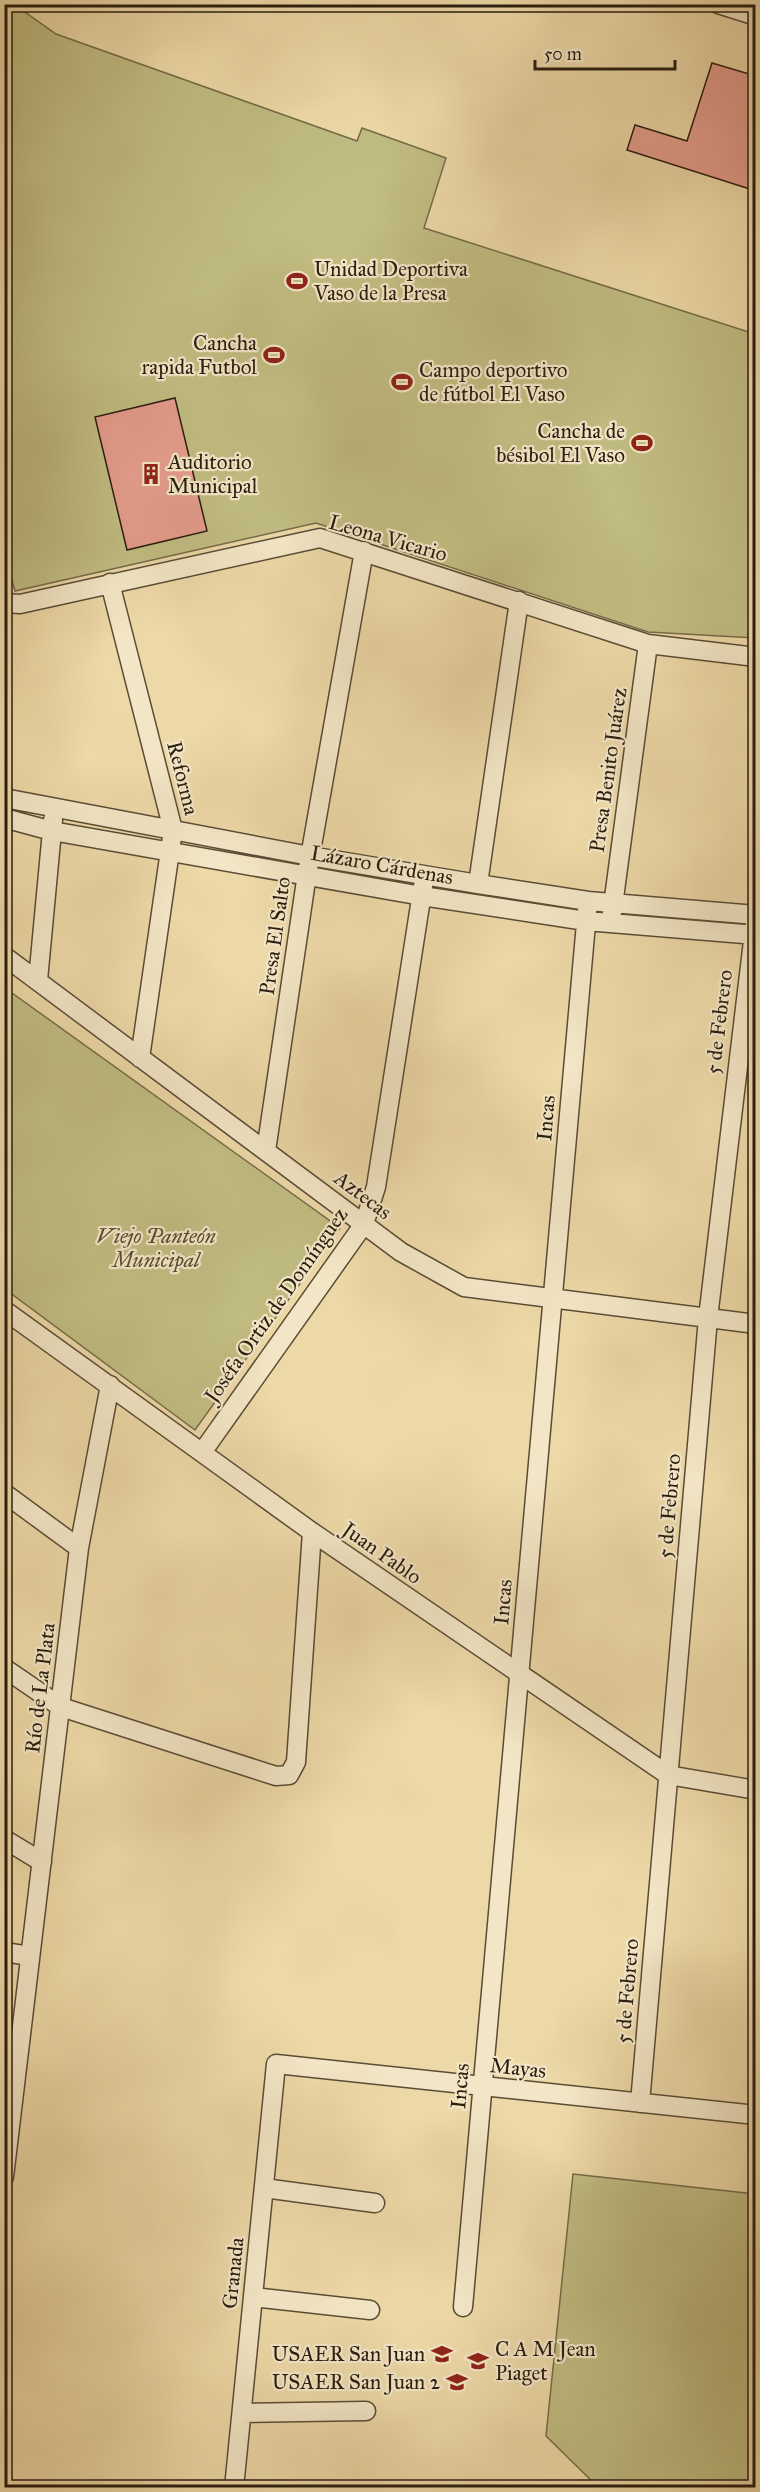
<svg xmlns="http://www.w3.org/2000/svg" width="760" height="2492" viewBox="0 0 760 2492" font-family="'IM FELL Great Primer',serif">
<rect width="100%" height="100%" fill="#edd8a7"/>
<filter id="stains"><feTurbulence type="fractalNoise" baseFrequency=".00333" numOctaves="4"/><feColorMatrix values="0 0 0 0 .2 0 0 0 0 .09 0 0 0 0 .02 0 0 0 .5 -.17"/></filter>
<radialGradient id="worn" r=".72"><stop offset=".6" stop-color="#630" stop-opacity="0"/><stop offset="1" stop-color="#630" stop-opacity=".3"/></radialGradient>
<path fill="#c0bc82" stroke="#746c48" stroke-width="1.5" d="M4,5h11l41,29 301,107 5,-13 84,30 -22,70 331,106v304l-107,-6 -332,-109 -301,68 -11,-40z
M5,988l335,240 -145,202 -190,-141z
M573,2174l182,20v292l-157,1 -52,-51z"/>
<path fill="#e49c8c" stroke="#291d0f" stroke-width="1.5" d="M712,63l44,13v115l-129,-41 8,-25 52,16z
M175,398l32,133 -80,19 -32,-133z"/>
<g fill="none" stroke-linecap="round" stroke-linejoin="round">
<defs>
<path id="minor" d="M718,4l38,12
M110,583l63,247 -33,228
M4,603l16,1 300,-66 328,106 108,13
M4,798l306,58 168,28 110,17 168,14
M4,818l48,13 370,65 164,25 170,14
M478,884l41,-283
M612,913l36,-269
M4,956l397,296 63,35 292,37
M38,980l15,-160
M266,1151l41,-277 57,-323
M4,1310l308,222 356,243 88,15
M203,1451l161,-227 12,-37 47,-301
M4,1493l75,55
M4,1668l57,39 215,69 13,-1 7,-13 16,-230
M4,1839l38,23
M4,1952l26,4
M640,2103l68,-785 48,-402
M4,2177l75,-629 31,-163
M264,2188l111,15
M253,2297l117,13
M463,2307l125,-1406
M242,2413l124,-2
M234,2488l42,-424 480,51"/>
</defs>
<use href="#minor" stroke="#5a4c35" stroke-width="21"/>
<use href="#minor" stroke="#f3e6c6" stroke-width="18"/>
</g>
<defs>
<symbol id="stadium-bare" viewBox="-9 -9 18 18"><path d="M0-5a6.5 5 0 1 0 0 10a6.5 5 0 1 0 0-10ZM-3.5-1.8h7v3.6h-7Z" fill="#8f2418" stroke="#f3e6c6" stroke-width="2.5" paint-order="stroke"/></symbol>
<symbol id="building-bare" viewBox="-9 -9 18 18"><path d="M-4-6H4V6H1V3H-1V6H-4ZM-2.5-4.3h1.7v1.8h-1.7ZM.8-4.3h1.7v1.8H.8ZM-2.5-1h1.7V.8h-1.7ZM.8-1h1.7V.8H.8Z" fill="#8f2418" stroke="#f3e6c6" stroke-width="2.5" paint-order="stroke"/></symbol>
<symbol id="school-bare" viewBox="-9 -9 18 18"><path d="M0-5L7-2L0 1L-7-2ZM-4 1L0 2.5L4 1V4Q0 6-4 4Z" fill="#8f2418" stroke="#f3e6c6" stroke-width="2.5" paint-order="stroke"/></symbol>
</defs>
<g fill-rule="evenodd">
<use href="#stadium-bare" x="282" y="266" width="30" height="30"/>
<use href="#stadium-bare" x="259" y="340" width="30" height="30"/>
<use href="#stadium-bare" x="387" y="367" width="30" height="30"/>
<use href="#stadium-bare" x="627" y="428" width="30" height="30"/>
<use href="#building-bare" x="136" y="459" width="30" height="30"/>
<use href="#school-bare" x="427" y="2339" width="30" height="30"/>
<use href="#school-bare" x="463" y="2346" width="30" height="30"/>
<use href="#school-bare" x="442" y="2367" width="30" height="30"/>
</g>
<g text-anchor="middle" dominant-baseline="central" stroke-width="4.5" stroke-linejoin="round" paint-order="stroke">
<g font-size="21" fill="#291d0f" stroke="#f3e6c6" text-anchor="start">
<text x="314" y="269">Unidad Deportiva<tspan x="314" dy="24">Vaso de la Presa</tspan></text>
<text x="257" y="343" text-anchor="end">Cancha<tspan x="257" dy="24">rapida Futbol</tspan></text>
<text x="419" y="370">Campo deportivo<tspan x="419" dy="24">de fútbol El Vaso</tspan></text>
<text x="625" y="431" text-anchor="end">Cancha de<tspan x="625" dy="24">bésibol El Vaso</tspan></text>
<text x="168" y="462">Auditorio<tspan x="168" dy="24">Municipal</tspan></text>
<text x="495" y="2349">C A M Jean<tspan x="495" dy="24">Piaget</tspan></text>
<text x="425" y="2354" text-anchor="end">USAER San Juan</text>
<text x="440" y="2382" text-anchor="end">USAER San Juan 2</text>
</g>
<g font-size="21" fill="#291d0f" stroke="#f3e6c6">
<text transform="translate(388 538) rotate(16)">Leona Vicario</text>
<text transform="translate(608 770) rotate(-82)">Presa Benito Juárez</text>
<text transform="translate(183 778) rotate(76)">Reforma</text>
<text transform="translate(382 865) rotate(10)">Lázaro Cárdenas</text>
<text transform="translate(275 936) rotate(-82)">Presa El Salto</text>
<text transform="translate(719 1022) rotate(-83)">5 de Febrero</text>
<text transform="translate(546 1118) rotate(-85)">Incas</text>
<text transform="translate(363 1195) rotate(37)">Aztecas</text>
<text transform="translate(276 1305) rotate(-55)">Joséfa Ortiz de Domínguez</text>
<text transform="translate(669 1506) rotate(-85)">5 de Febrero</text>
<text transform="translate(382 1553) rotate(35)">Juan Pablo</text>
<text transform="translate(503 1602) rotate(-85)">Incas</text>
<text transform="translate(40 1688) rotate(-83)">Río de La Plata</text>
<text transform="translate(627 1991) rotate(-85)">5 de Febrero</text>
<text transform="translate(518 2068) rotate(6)">Mayas</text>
<text transform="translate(460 2086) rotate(-85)">Incas</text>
<text transform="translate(233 2273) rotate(-84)">Granada</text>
</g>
<g font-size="21" font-style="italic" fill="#564d32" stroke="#f3e6c6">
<text x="156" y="1236">Viejo Panteón<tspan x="156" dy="24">Municipal</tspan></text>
</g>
</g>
<rect width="760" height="2492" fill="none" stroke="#edd8a7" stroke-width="24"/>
<rect x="6" y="6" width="748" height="2480" fill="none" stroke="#291d0f" stroke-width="3"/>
<rect x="12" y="12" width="736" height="2468" fill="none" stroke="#291d0f" stroke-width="1.5"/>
<path d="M535 60v9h140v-9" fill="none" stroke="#291d0f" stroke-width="3"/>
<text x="544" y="60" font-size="18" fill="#291d0f" stroke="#f3e6c6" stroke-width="4.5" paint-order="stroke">50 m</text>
<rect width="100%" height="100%" filter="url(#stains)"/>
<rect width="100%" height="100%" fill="url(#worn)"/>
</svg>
